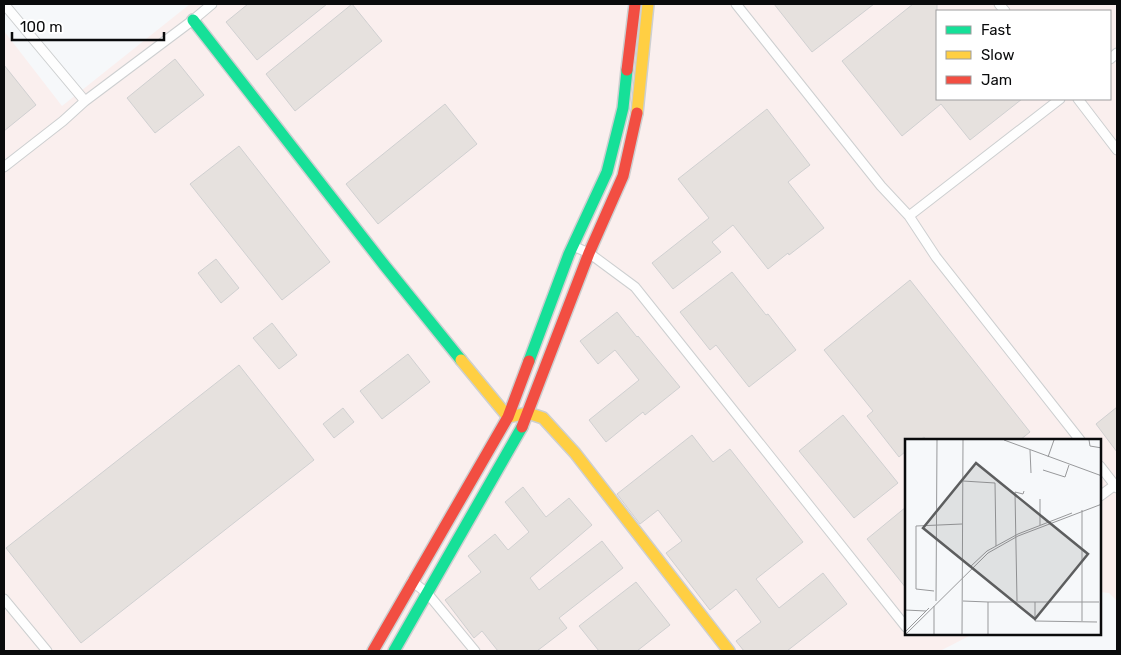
<svg xmlns="http://www.w3.org/2000/svg" width="1121" height="655" viewBox="0 0 1121 655" font-family="Rubik,sans-serif">
<rect width="100%" height="100%" fill="#f6f8fa"/>
<path fill="#faefee" fill-rule="evenodd" d="M190,4h927v597l-8,-8 -9,-1v-152h-194v194h67l-33,17h-936v-620l58,75zM937,11h173v88h-173z"/>
<path fill="#e6e1de" stroke="#d0d0d1" d="M248,4h79l-70,56 -31,-38z
M352,4l30,37 -87,70 -29,-37z
M774,4h100l-62,48z
M913,4h24v95h85l-52,41 -29,-36 -39,32 -60,-75z
M175,59l29,36 -49,38 -28,-35z
M4,65l32,40 -32,26z
M445,104l32,40 -99,80 -32,-40z
M767,109l43,56 -22,17 36,46 -35,27 -1,-2 -20,16 -35,-44 -21,17 9,10 -48,37 -21,-26 57,-45 -31,-39z
M239,146l91,116 -48,38 -92,-116z
M216,259l23,29 -18,15 -23,-30z
M732,272l34,43 2,-1 28,36 -47,37 -33,-42 -6,5 -30,-38z
M910,280l120,152 -10,8h-93l-3,-3 -4,3h-14v11l-7,6 -32,-41 6,-5 -49,-61z
M617,312l20,25 1,-1 42,51 -35,28 -2,-3 -37,30 -17,-22 50,-40 -24,-30 -17,14 -18,-23z
M272,323l25,32 -18,14 -26,-31z
M408,354l22,28 -48,37 -22,-28z
M239,365l75,95 -233,183 -75,-95z
M1117,407v45l-21,-28z
M343,408l11,14 -20,16 -11,-14z
M843,415l55,68 -44,35 -55,-67z
M692,435l21,27 17,-13 73,93 -47,37 23,29 44,-35 24,31 -60,47h-43l-8,-10 25,-19 -25,-33 -26,21 -44,-57 16,-12 -24,-31 -18,14 -23,-30z
M523,487l23,30 23,-19 23,27 -62,53 9,12 63,-49 21,27 -64,50 8,10 -30,23h-39l-16,-20 -8,7 -29,-38 36,-28 -13,-16 27,-22 13,16 21,-18 -24,-30z
M906,507v81l-39,-49z
M636,582l34,43 -33,26h-38l-20,-25z"/>
<g fill="none" stroke-linecap="round" stroke-linejoin="round">
<defs>
<path id="street" d="M4,4l81,97
M736,4l145,182 28,30 27,41 144,183
M999,4l6,7
M1110,59l7,-6
M1078,99l39,51
M4,167l59,-46 22,-20 108,-81 19,-16
M909,216l151,-117
M573,246l16,7 46,34 271,340
M1100,466l17,22
M1100,496l15,-11
M412,581l16,13 47,57
M4,599l43,52"/>
<path id="fast" d="M193,20l192,246 76,94
M529,361l40,-107 38,-82 16,-64 4,-38
M394,651l128,-224"/>
<path id="slow" d="M637,113l11,-109
M461,360l47,57 20,-4 15,5 32,35 154,198"/>
<path id="jam" d="M627,70l8,-66
M522,427l67,-174 34,-77 14,-63
M373,651l135,-234 21,-56"/>
</defs>
<use href="#street" stroke="#cdcfd0" stroke-width="11"/>
<use href="#fast" stroke="#cdcfd0" stroke-width="14"/>
<use href="#slow" stroke="#cdcfd0" stroke-width="14"/>
<use href="#jam" stroke="#cdcfd0" stroke-width="14"/>
<use href="#street" stroke="#fefefe" stroke-width="9"/>
<use href="#fast" stroke="#16e098" stroke-width="11"/>
<use href="#slow" stroke="#ffcf43" stroke-width="11"/>
<use href="#jam" stroke="#f24e42" stroke-width="11"/>
</g>
<g transform="translate(905 439)">
<rect width="196" height="196" fill="#f6f8fa"/>
<path fill="none" stroke="#98999b" stroke-width="1" d="M99,1l98,36M184,1l1,6 12,2M125,11l1,23M143,18l6,-17M138,31l22,7 4,-12M58,42l32,2 1,63M135,86v-26M65,128l17,-16 31,-17 54,-21M29,152l-18,-2v-63l46,-2M31,162l1,-161M58,162l25,1M112,162l-2,-109 8,2 1,-3M130,163v19l62,1M29,167v29M0,171l21,1M177,182v-111M0,193l24,-24M0,196l83,-82 30,-17 84,-32M57,196l1,-195M83,196v-33h111"/>
<path fill="#5d5e5f" fill-opacity="0.15" stroke="#5d5e5f" stroke-width="2.5" d="M71,24l112,91 -53,65 -112,-91z"/>
<rect width="196" height="196" fill="none" stroke="#0a0b0c" stroke-width="2.5"/>
</g>
<rect width="1121" height="655" fill="none" stroke="#0a0b0c" stroke-width="10"/>
<rect x="936" y="10" width="175" height="90" fill="#ffffff" stroke="#9d9d9e"/>
<rect x="946" y="26" width="25" height="8" fill="#16e098" stroke="#9d9d9e"/>
<text x="981" y="35" font-size="15" fill="#0a0b0c">Fast</text>
<rect x="946" y="51" width="25" height="8" fill="#ffcf43" stroke="#9d9d9e"/>
<text x="981" y="60" font-size="15" fill="#0a0b0c">Slow</text>
<rect x="946" y="76" width="25" height="8" fill="#f24e42" stroke="#9d9d9e"/>
<text x="981" y="85" font-size="15" fill="#0a0b0c">Jam</text>
<path d="M12 32v8h152v-8" fill="none" stroke="#0a0b0c" stroke-width="2.5"/>
<text x="20" y="32" font-size="15" fill="#0a0b0c" stroke="#ffffff" stroke-width="4" paint-order="stroke">100 m</text>
</svg>
